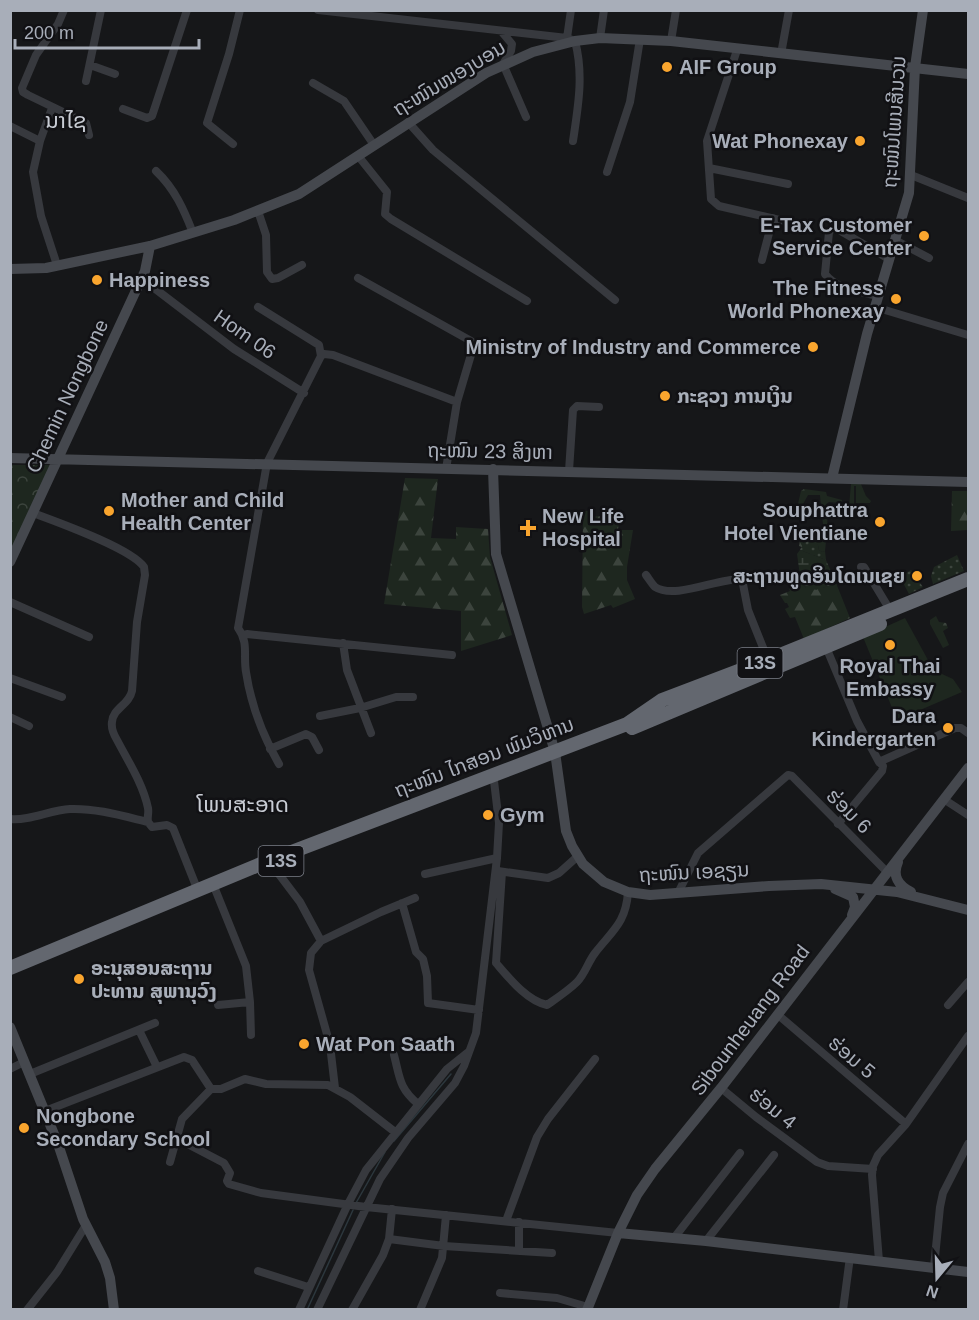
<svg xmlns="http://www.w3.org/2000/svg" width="979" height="1320" viewBox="0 0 979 1320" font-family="Arial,'Noto Sans Lao',sans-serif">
<defs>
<pattern id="grass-dots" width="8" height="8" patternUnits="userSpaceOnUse" patternTransform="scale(1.5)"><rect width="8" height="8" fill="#1e271f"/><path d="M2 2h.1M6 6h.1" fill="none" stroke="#3c443d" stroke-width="1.8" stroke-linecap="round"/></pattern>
<pattern id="forest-firs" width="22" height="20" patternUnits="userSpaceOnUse" patternTransform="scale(1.5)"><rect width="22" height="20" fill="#1e271f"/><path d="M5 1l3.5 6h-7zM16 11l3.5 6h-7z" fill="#3c443d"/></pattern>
<pattern id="wetland-marsh" width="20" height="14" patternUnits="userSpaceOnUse" patternTransform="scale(1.5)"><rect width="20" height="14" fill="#1e271f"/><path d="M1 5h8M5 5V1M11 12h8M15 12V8" fill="none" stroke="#3c443d"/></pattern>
<pattern id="park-crowns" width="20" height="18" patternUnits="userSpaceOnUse" patternTransform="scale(1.5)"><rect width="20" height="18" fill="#1e271f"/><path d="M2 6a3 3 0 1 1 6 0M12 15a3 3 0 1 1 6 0" fill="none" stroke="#3c443d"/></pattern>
</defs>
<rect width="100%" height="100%" fill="#161719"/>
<path fill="url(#grass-dots)" d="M805,539l12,1 2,10 3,2 3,-1 1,9 -26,-10z
M957,555l7,16 -31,13 -2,-8 3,-9z
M911,570l12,17 -14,7 -9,-17z"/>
<path fill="url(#forest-firs)" d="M405,478l33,1 -7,59 25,1v-12l32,2 2,28 22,78 -51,16v-40l-77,-7z
M804,489l22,3 1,4 15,4v3l-13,-1 -3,2 2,28 10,1v6l-12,2 -1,10 -3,1 -3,-2 -2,-10 -12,-1 -3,8 -3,-1 2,-10h21l2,-2 -4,-39h-12l-5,9h-5l3,-13z
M952,491h16v39l-17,1z
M583,511h9l1,5 27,1 -2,13h15l-6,37v13l8,19 -22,9 -2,-3 -27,9 -2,-7z
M802,583l4,5h16l14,-5 14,35 -46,21 -9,-22 -5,1 -5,-9 4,-2 -2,-4h-2l-5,-8 10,-4 -1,-3z
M936,616l3,6 7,1 2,5 -5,3 6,14 -6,3 -13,-24v-4z"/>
<path fill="url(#wetland-marsh)" d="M800,550l26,10 10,23 -19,7 -11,-2c-7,-10 -7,-22 -9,-34z"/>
<path fill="url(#park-crowns)" d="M11,465h39l-39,87z"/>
<path fill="#1e271f" d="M851,484h10l5,12 5,5 -1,2h-14v-17h-2v18l-5,2z
M905,618l23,42h3l11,14 11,5 9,13 -65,28 -34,-83z"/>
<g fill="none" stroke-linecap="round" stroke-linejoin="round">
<path stroke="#2c373d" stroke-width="1.5" d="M394,1141l57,-67
M356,1203l29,-51
M307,1310l46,-100"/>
<path stroke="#37393e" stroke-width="8" d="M64,10l-6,14 -22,31 -14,33 1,4 5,3 58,28 3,12
M318,10l249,28 8,3c9,34 3,66 -2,100
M501,31l11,13 -1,7 -8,13 23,53
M567,38l4,-28
M600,38l4,-28
M671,41l5,-31
M737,50l-30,91 4,58 8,7 82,19
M781,54l8,-44
M90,65l25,9
M86,81l15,-71
M313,83l31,18 30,44
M52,108l-12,33 -7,31 8,44 16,49
M123,109l24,9 5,-2 35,-106
M408,122l25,28 182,150
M10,126l30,15
M233,144l-26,-21 22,-69 11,-44
M359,157l28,35 -2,22 6,5 136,82
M709,168l79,16
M156,171c19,18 28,39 37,62
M607,172l23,-70 10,-63
M911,175l57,23
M258,211l8,24 1,37 5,7 6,-1 24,-13
M895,240l34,18
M762,260l11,-42
M141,278l93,71 70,44
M358,278l113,63 2,7 -16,54 -11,67
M878,296c-18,-5 -41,-6 -53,-22l4,-42 4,-4 6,2 50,29
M258,307l61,38 2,11 -54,107 -29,165c11,15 5,27 8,44 5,33 17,64 33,92
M875,307l93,28
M321,356l3,-2 9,1 124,47
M569,471l4,-61 4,-4 22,1
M33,513c24,9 98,35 111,54l1,8 -8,47 -5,69c-3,14 -19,17 -20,31 -1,6 2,13 5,18 11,21 26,44 31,68 1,6 -1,8 0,14
M861,567h3l26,43
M646,575c3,4 6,9 9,12 20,13 63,-9 87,-8l6,31 20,50
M10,602l79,35
M244,635l3,-1 205,21
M343,643l4,27 24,63
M826,647l31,74 22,41 4,4 -1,5 -44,53
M10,678l52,19
M320,716l40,-8 36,-11h17
M10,717l19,9
M270,749l36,-15 6,3 7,13
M879,762l76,-34h6l7,5
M945,800l23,15
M10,819c20,2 40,-9 60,-10 26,-1 53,7 78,13l4,5 15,-2 6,3 25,63
M272,865l28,37 21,39 -10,12 -2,17 21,75 5,43
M498,871l50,7 11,-5 19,-17
M502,872l-6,91c13,15 31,38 51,42 10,-7 22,-15 30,-23 8,-8 11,-20 18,-29 17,-22 31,-30 33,-61
M425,874l72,-16
M215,889l31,77 4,36 1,33
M678,893l20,-40 90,-78 4,1 95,96
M402,903l14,49 7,7 4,17 1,27 51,7
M321,941l60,-29 34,-14
M218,1005l32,-3
M948,1005l20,-23
M777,1014l129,110
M139,1030l18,37
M394,1055c6,23 5,33 24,49
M10,1069l14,-7
M30,1074l125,-51
M721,1088l35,29 61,45 11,4 45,3
M211,1089h10l24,-10 21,5 62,1 22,12 45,35
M45,1111l139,-54 8,3 19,29 -29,30 -12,43
M176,1138l48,25 6,10 -3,8 2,3 32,9 105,14 252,26
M506,1221l31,-84 11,-18 47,-60
M674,1238l66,-85
M389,1239l55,7 108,7
M706,1241l68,-86
M519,1249v-27
M879,1261l-7,-86 1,-9 5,-11 28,-31 62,-88
M934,1267l6,-60 3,-14 25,-49
M258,1271l50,16
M500,1293l57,5 31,9
M27,1310l30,-38 29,-47
M299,1310l49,-106 18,-34 81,-101 20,-16
M317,1310l63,-131 28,-41 47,-55 9,-17 12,-33 21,-175 2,-35 -5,-42
M352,1310l31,-55 6,-16 3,-30
M420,1310l22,-52 4,-43
M843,1310l7,-53"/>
<path stroke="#45484e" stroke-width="10" d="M10,269l36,-1 104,-22 84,-26 65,-26 187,-121 47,-21 42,-11 25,-3 71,3 297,33
M10,458l958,24
M493,469l3,85 59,198 11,79 6,15 11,18 21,18 24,10 22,3 119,-9 52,-2 76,8 71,18
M832,478l35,-144 42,-141 6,-126 8,-57
M10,562l135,-291 5,-25
M898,862c-6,14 0,23 13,30
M835,889l18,8 2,10 -3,8
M10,1027l48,117 25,75 22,43 5,16 4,32
M618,1233l88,8 262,31
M587,1310l31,-77 19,-38 18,-26 66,-81 247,-320"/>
<path stroke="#63676f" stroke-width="14" d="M632,728l248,-104
M10,968l258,-107 359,-137 35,-24 113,-43 193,-78"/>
</g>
<g fill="#f9a52e" stroke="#111114" stroke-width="2">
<circle cx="667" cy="67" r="6"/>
<circle cx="860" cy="141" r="6"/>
<circle cx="924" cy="236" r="6"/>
<circle cx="97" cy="280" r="6"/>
<circle cx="896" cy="299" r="6"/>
<circle cx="813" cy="347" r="6"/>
<circle cx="665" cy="396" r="6"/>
<circle cx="109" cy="511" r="6"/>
<circle cx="880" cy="522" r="6"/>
<path d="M525 519h6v6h6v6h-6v6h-6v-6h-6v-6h6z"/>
<circle cx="917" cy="576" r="6"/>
<circle cx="890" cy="645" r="6"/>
<circle cx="948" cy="728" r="6"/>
<circle cx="488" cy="815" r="6"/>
<circle cx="79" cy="979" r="6"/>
<circle cx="304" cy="1044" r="6"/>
<circle cx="24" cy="1128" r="6"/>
</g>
<g text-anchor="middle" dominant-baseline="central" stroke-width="5" stroke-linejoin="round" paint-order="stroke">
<g fill="#111114" stroke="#7b7f88" stroke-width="1.5">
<rect x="737.5" y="648" width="45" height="30" rx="4.5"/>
<rect x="258.5" y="846" width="45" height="30" rx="4.5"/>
</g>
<g font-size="18" font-weight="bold" fill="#a8aeb9">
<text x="760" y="663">13S</text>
<text x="281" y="861">13S</text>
</g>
<g font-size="20" font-weight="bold" fill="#a8aeb9" stroke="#111114" text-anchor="start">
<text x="679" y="67">AIF Group</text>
<text x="848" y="141" text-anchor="end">Wat Phonexay</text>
<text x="912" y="225" text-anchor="end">E-Tax Customer<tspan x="912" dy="23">Service Center</tspan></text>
<text x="109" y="280">Happiness</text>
<text x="884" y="288" text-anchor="end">The Fitness<tspan x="884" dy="23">World Phonexay</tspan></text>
<text x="801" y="347" text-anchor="end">Ministry of Industry and Commerce</text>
<text x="677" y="396">ກະຊວງ ການເງິນ</text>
<text x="121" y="500">Mother and Child<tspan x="121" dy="23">Health Center</tspan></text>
<text x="868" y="510" text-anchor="end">Souphattra<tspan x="868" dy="23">Hotel Vientiane</tspan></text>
<text x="542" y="516">New Life<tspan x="542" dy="23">Hospital</tspan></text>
<text x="905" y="576" text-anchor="end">ສະຖານທູດອິນໂດເນເຊຍ</text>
<text x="890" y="666" text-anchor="middle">Royal Thai<tspan x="890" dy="23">Embassy</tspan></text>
<text x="936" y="716" text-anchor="end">Dara<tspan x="936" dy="23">Kindergarten</tspan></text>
<text x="500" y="815">Gym</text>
<text x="91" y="968">ອະນຸສອນສະຖານ<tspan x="91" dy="23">ປະທານ ສຸພານຸວົງ</tspan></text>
<text x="316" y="1044">Wat Pon Saath</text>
<text x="36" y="1116">Nongbone<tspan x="36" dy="23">Secondary School</tspan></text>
</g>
<g font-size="20" fill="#a8aeb9" stroke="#111114">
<text transform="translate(449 78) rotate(-31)">ຖະໜົນໜອງບອນ</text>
<text transform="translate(894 122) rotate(-86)">ຖະໜົນໂພນສີນວນ</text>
<text transform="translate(245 334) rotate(35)">Hom 06</text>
<text transform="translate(67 396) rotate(-65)">Chemin Nongbone</text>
<text transform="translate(490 451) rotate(1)">ຖະໜົນ 23 ສິງຫາ</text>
<text transform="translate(484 757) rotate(-21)">ຖະໜົນ ໄກສອນ ພົມວິຫານ</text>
<text transform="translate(849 811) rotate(45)">ຮ່ອມ 6</text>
<text transform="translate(694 872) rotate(-3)">ຖະໜົນ ເອຊຽນ</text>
<text transform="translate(750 1020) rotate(-53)">Sibounheuang Road</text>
<text transform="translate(852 1057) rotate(40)">ຮ່ອມ 5</text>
<text transform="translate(773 1108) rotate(39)">ຮ່ອມ 4</text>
</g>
<g font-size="22" fill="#c9cdd5" stroke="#111114">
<text x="66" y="120">ນາໄຊ</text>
<text x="243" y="804">ໂພນສະອາດ</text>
</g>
</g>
<rect width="979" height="1320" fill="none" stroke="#a8aeb9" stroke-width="24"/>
<g transform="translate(937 1278) rotate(199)" stroke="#111114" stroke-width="4.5" paint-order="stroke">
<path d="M0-4.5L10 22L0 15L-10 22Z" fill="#a8aeb9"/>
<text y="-9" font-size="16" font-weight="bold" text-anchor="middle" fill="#a8aeb9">N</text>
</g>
<path d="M15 39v9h184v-9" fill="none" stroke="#a8aeb9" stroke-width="3"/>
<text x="24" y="39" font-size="18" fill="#a8aeb9" stroke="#111114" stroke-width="4.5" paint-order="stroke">200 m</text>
</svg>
